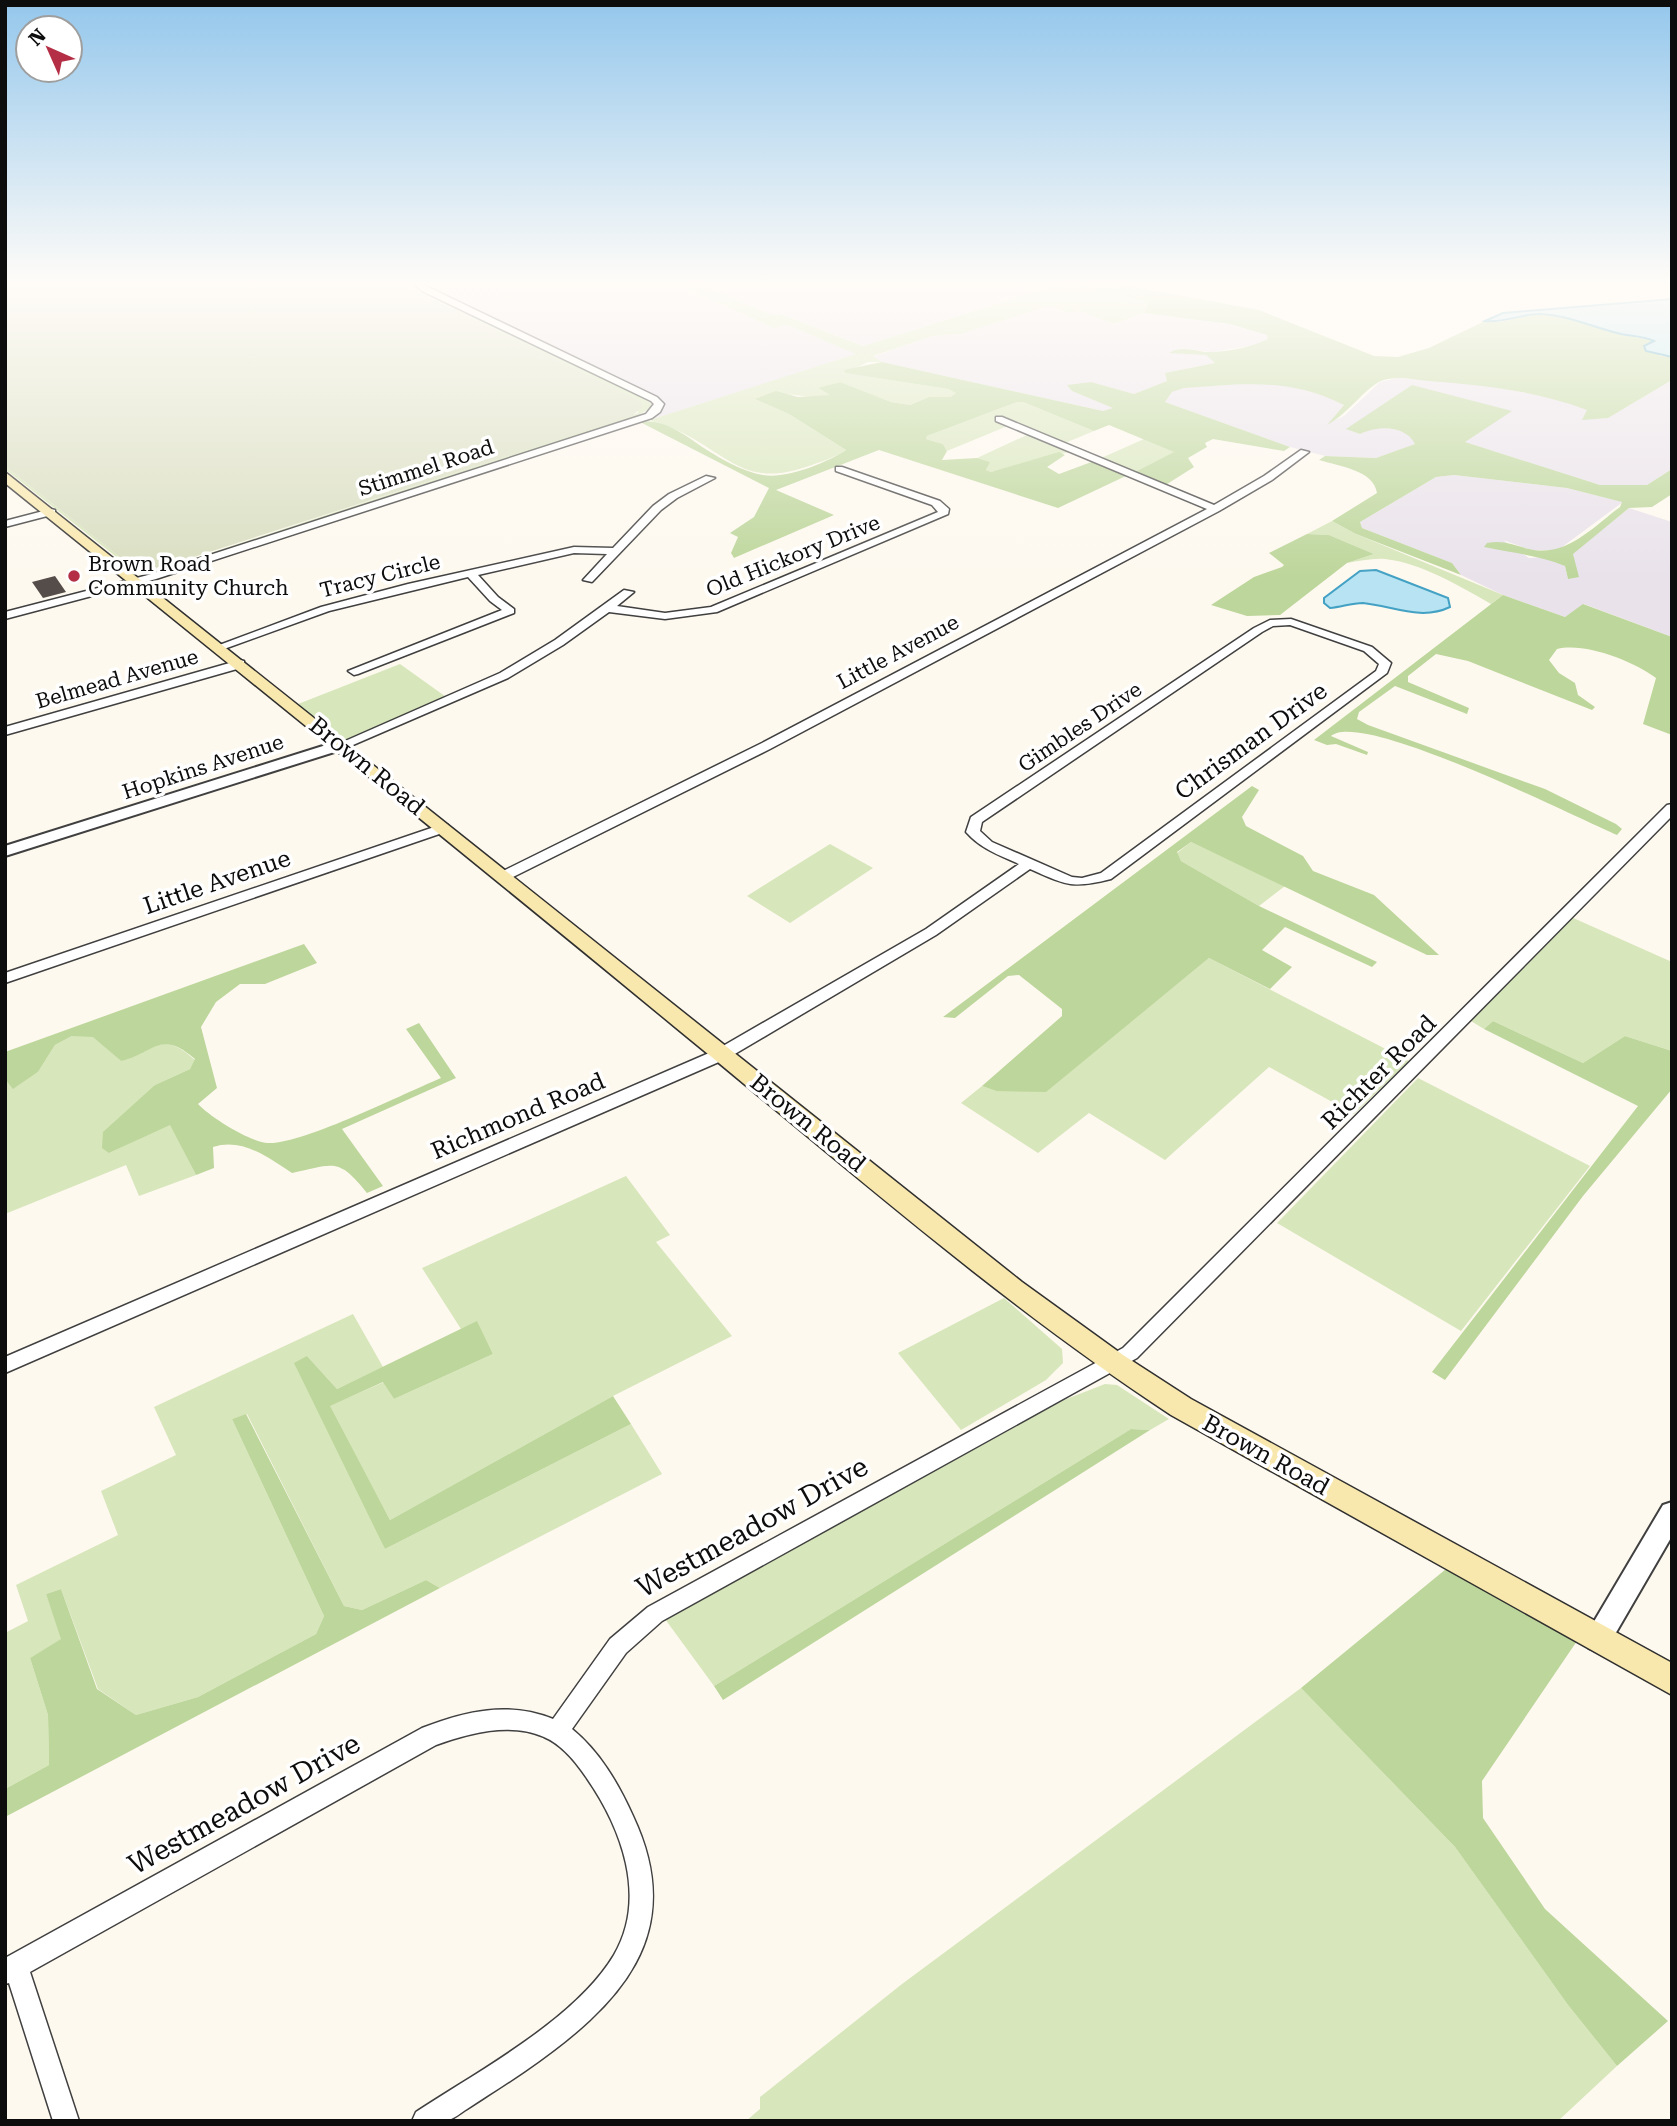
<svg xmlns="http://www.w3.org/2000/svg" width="1677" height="2126" viewBox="0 0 1677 2126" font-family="'Roboto Serif',serif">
<rect width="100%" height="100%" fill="#fef9ef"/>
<path fill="#e9e2eb" d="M407,281h261l106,47 13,-3 70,29 -207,66 -9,-5 6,-3z
M694,281h355l9,3 -194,62 -83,-32 -9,1z
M1049,305l21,8 9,-2 35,13 30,-11 86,11 37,11 1,5 -13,5 -42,7 -36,-4 30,7 8,8 -50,10 2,8 -33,13 -43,-12 -19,9 42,17 -11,3 -221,-49 -10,-5 61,-21 28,-2z
M1397,378l77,5 84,16 30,11 -5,9 25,-1 64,-38v89l-25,16h-47l-136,-43 47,-31 -164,18 13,5 15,-8 24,4 12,6 5,8 -40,14 -51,-2 -35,-9 -125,-45 7,-10 12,-4 85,-6 49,10 26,13 -15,18 15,-7 36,-34z
M1454,475l113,13 56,14 -65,48h-27l-28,-10 26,18 17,-1 19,9 3,13 4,-25 57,-46 43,14v115l-88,-33 -19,13 -62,-22 -42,-20 -9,-12 -90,-35 -2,-6 76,-45z"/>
<path fill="#d7e6bb" d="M396,281h11l5,5 223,106 16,11v5l-18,10 -484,156 -16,-4 -128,-101v-3l131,104 13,3 489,-160v-13z
M668,281h26l78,34 9,-1 82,32 194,-61 -8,-4h13l88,21 -6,11 -30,11 -35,-13 -9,2 -21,-7 -88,28 -28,2 -60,20 9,6h-14l-22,11 102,16 9,4 -5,4h-23l-19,8 -19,-3 -52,-20 -20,7 12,6c-32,6 -45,-8 -75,4l33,15 57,36c-12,8 -26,12 -40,17 -60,20 -76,-10 -125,-35 -9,-5 -21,-8 -31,-12l206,-66 -69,-29 -13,3z
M1017,402h6l71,29 -29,12 -65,-27 -6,3 16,6 -63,26 -4,-7 -17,-5 1,-3z
M1029,434l44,17 -82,21 -5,-2 3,-8 -12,-4z
M1144,439l31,13 -42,21 -34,-14z
M1332,521l24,13 147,61 -12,9c-31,-18 -70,-41 -106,-45 -12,-1 -26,2 -38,4l27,-9 -45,-19 -22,-1z
M400,664l49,35 -106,44 -50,-37z
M1191,842l94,44 -26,20 -78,-45 -4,-8z
M830,844l43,24 -83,55 -43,-27z
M1571,917l101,45v89l-47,-15 -42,27 -90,-42 -9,8 -13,-8z
M1209,958l200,103 -55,53 -85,-47 -104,93 -76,-47 -51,40 -77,-50 21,-17 14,5h50z
M72,1036h21l28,25c32,-7 38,-34 74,-1l-5,9 -35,16 -46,68 61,-29 26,51 -57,21 -13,-31 -121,49v-135l9,9 24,-16 17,-27z
M1418,1078l172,88 -129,165 -184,-108z
M626,1176l44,59 -14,7 76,94 -119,60 -223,124 -61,-114 55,-24 10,17 99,-45 -16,-32 -16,7 -39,-61z
M1004,1298l58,51 1,14 -17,17 -85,50 -63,-77z
M353,1314l30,53 -46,22 -30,-33 78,193 246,-125 31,50 -222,114 -14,-8 -64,30 -18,-4 -97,-192 -15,5 92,197 -8,18 -118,63 -62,18 -38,-26 -37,-100 -15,5 16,45 -32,19 18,57 1,50 -44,24v-156l23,-12 -12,-36 102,-50 -17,-44 75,-36 -22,-48z
M1105,1384l12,1 52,34 -19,11 -19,-1 -417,257 -49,-67 399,-219z
M1301,1688l154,159 113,158 49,61 -59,55h-812l14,-12v-12l142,-113z"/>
<path fill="#bdd69b" d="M1062,281h42l155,29 115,46 24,1 31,-9 56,-27 14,1 38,-8 22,1 60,19 36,7 5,15 12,1v23l-64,38 -26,2 5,-10c-50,-19 -104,-25 -158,-29 -15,-1 -33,-6 -48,0 -16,7 -33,33 -54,44l17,-20c-55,-28 -101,-21 -160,-17l-12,4 -7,10 125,45 -6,4 -71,-12 -8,4 2,4 -19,11 6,9 -30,19 -31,-13 41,-21 -65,-27 -15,6 -71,-29h-6l-90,34 -1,3 17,5 4,7 -5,9 35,-2 13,4 -4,8 5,2 68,-20 6,3 -18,12 12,7 35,-13 34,14 -70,33 -179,-58 -103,40 58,25 -100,43 -3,-5 7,-16 -8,-4 24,-16 15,-29 -129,-66c19,-4 40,9 55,20 17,12 47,30 68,33 24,4 63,-12 83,-25l-57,-36 -34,-15 21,-8 22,6 32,-2 -12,-7 22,-6 51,20 19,3 19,-8h22l5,-4 -8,-4 -103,-16 -1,-3 38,-8 221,49 10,-3 -41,-17 -5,-6 24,-3 43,12 33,-13 -2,-8 50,-10 -9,-8 -37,-2c14,-9 29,0 44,-1 18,-1 39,-5 55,-13l-1,-4 -37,-11 -86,-11 5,-11z
M1412,385l100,26 -47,31 135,43h47l25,-16v25l-20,13 -23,1 -56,46 6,23 -11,2 -3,-13c-25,-11 -54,-13 -81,-19l3,-4c17,-3 26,2 42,6 37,9 64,-22 91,-42l2,-5 -55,-14 -113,-13 -18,2 -76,45 2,6 90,35 9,12 -105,-41 -24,-13 45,-28c-3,-23 -39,-27 -58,-33l6,-4 51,2 39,-14c-9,-19 -38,-19 -55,-10l-14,-5z
M1307,534l22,1 45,19 -27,9 -67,52 -33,1 -36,-11 43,-28 28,-10 2,-2 -15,-12z
M1503,595l62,22 18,-13 89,33v98l-29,-11 13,-46c-23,-17 -71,-36 -99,-29l-8,11 10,13 16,10 3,12 17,12 -3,3 -124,-49 -32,-7 -28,22v6l61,26 -2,6 -72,-28 -36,26 -2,7 11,6 177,64 71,35 6,5 -5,6c-42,-18 -256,-126 -286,-99l37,16 -1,3 -31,-11 -9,1 -13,-5z
M1252,786l7,4 -17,27 4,9 57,30 10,15 61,24 65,60h-12l-236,-113 -14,10 4,9 78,45 118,56 -5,5 -87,-40 -23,23 30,17 -22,22 -61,-31 -163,134 -50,-1 -14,-5 80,-70v-7l-43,-34 -11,1 -53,42 -12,-1z
M304,944l13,19 -52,21h-25l-24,18 -15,25 16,61 -19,16c12,13 52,38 70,39 33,2 137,-50 173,-65l-35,-49 13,-6 37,55 -114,51 41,57 -16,7c-29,-36 -32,-29 -75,-20 -23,-15 -50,-36 -79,-26l1,21 -18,7 -26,-50 -61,28 -7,-5 1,-16 52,-47 35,-16 5,-10c-35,-31 -42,-5 -74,2l-28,-24 -21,-1 -17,9 -17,27 -25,17 -8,-10v-27z
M1493,1021l90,42 42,-27 47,15v38l-89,107 -138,184 -13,-8 206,-266 -154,-77z
M477,1321l16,33 -99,45 -11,-17 -53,24 60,114 223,-124 18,28 -246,125 -91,-186 13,-7 30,33z
M246,1414l98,192 18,4 64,-30 14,8 -435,229v-28l44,-24 -1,-50 -18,-57 31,-19 -15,-45 15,-5 36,100 39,26 62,-18 118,-63 8,-18 -92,-197z
M1131,1429l19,1 -427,270 -9,-14z
M1446,1569l131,72 -95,140 1,37 62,91 123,112 -51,45 -49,-61 -113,-158 -154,-159z"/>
<path fill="#d9dec1" d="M5,281h391l236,116 9,5 1,5 -10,9 -488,157 -8,-3 -131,-104z"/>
<path fill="#b7e3f2" stroke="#43a1c4" stroke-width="2" d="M1672,299v58l-26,-6 -2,-5 10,-5c-10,-5 -22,-5 -33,-7 -27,-6 -52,-19 -81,-20 -19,0 -35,9 -55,7l18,-8z
M1376,570l72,28 2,9c-29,14 -57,-1 -87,-4 -12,0 -21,4 -33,5l-6,-5v-5l36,-27z"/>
<path fill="#554d4a" d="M55,576l11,16 -23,6 -11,-16z"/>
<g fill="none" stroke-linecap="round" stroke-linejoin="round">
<defs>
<path id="minor" d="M411,281h9l8,6 229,110 7,7 -4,8 -8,6 -496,161 -151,40v-7l143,-37 498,-161 8,-10 -3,-3 -229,-110z
M996,417h6l212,88 50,-29 37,-26 8,2 -37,28 -53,31 -449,238 -261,130h-10l-2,-3 2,-3 263,-130 445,-234 -211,-88z
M836,467h6l98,34 9,8 -1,5 -231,98 -52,7 -56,-7 -46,33 -55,33 -162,70 -4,1 -6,-4 164,-72 55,-33 69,-50 10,2 -17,14 48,7 46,-6 227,-95 -6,-7 -96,-34z
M706,476l9,2 -38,20 -16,12 -69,72 -9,-2 24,-26 -33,-1 -96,22 20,22 16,12v4l-156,61 -4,1 -6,-4 154,-61 -12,-9 -22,-24 -139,34 -105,38 -4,1 -6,-3 107,-40 87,-23 166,-37 39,1 40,-42 16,-12z
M51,509l4,1v4l-50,13v-6z
M1291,619l81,28 19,16 -4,10 -276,206c-39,10 -45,6 -81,-10l-94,66 -208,123 -723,315v-16l711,-307 210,-121 93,-65c-20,-9 -38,-15 -53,-32l5,-15 283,-189 16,-8zM1290,625l74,26 15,13 -3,7 -275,202 -19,5 -10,-1 -80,-35 -12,-11 2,-9 280,-190 11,-6z
M240,660l4,1v6l-239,68v-8z
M1672,804v12l-535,542 -475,263 -36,32 -54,76c28,23 46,54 61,87 56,119 -14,190 -108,255 -19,13 -38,25 -58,38 -5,3 -12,9 -18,11 -10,4 -26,1 -37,1l4,-9c62,-41 159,-92 198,-157 34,-58 7,-128 -28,-178 -10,-15 -25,-33 -42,-40 -34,-15 -74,-4 -108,8l-406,227 49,149h-26l-44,-138 -4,1v-26l417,-230c43,-17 87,-27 131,-9l57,-80 38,-32 475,-259 544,-543z
M443,824l5,1v6l-443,152v-10z"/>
<path id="tertiary" d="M342,740l5,2v6l-342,108v-10z
M1672,1502v34l-65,112 -9,3 -9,-3 -4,-9 4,-9 74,-125z"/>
<path id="secondary" d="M5,472l1017,810 101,73 68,44 481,264v32l-501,-280c-175,-115 -333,-255 -496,-388 -222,-183 -446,-363 -670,-544z"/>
</defs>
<use href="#minor" stroke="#404040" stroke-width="3"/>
<use href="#tertiary" stroke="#404040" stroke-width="4"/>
<use href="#secondary" stroke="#2f2f2f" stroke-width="3"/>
<use href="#minor" fill="#fff" fill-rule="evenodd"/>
<use href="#tertiary" fill="#fff" fill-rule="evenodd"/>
<use href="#secondary" fill="#f9e8ae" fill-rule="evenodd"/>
</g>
<linearGradient id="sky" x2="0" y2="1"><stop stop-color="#94c7ec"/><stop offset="0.49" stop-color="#fffcf8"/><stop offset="1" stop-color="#fffcf8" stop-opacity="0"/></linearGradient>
<rect width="1677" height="578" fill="url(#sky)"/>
<circle fill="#b42f46" stroke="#fff" stroke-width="2.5" cx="74" cy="576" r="7"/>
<g text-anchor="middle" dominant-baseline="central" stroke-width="7" stroke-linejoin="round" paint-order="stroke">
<g font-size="21" fill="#0d0d0d" stroke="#fff">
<text transform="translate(426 468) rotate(-18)">Stimmel Road</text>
<text transform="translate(793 556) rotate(-22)">Old Hickory Drive</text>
<text transform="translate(380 576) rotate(-14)">Tracy Circle</text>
<text transform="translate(898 652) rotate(-28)">Little Avenue</text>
<text transform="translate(117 679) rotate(-16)">Belmead Avenue</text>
<text transform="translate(1080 727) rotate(-34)">Gimbles Drive</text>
<text transform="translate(203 767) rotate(-18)">Hopkins Avenue</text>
</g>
<g font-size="21" fill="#0d0d0d" stroke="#fff" text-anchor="start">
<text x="88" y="564">Brown Road<tspan x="88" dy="24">Community Church</tspan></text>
</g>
<g font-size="24" fill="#0d0d0d" stroke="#fff">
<text transform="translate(1251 741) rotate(-36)">Chrisman Drive</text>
<text transform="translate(367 766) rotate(39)">Brown Road</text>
<text transform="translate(217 882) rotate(-19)">Little Avenue</text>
<text transform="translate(1379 1072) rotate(-45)">Richter Road</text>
<text transform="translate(518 1116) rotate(-23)">Richmond Road</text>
<text transform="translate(808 1123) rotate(39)">Brown Road</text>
<text transform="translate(1266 1455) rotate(29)">Brown Road</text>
</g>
<g font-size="28" fill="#0d0d0d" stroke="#fff">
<text transform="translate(752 1527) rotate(-29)">Westmeadow Drive</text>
<text transform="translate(244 1804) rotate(-29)">Westmeadow Drive</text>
</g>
</g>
<rect width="1677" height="2126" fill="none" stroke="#0d0d0d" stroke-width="14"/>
<g transform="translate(49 49) rotate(315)"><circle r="33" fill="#ffffff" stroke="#9e9e9e" stroke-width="2"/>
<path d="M0-5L12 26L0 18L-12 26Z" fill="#b42f46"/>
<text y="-10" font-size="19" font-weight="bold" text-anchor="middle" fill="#0d0d0d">N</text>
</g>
</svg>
